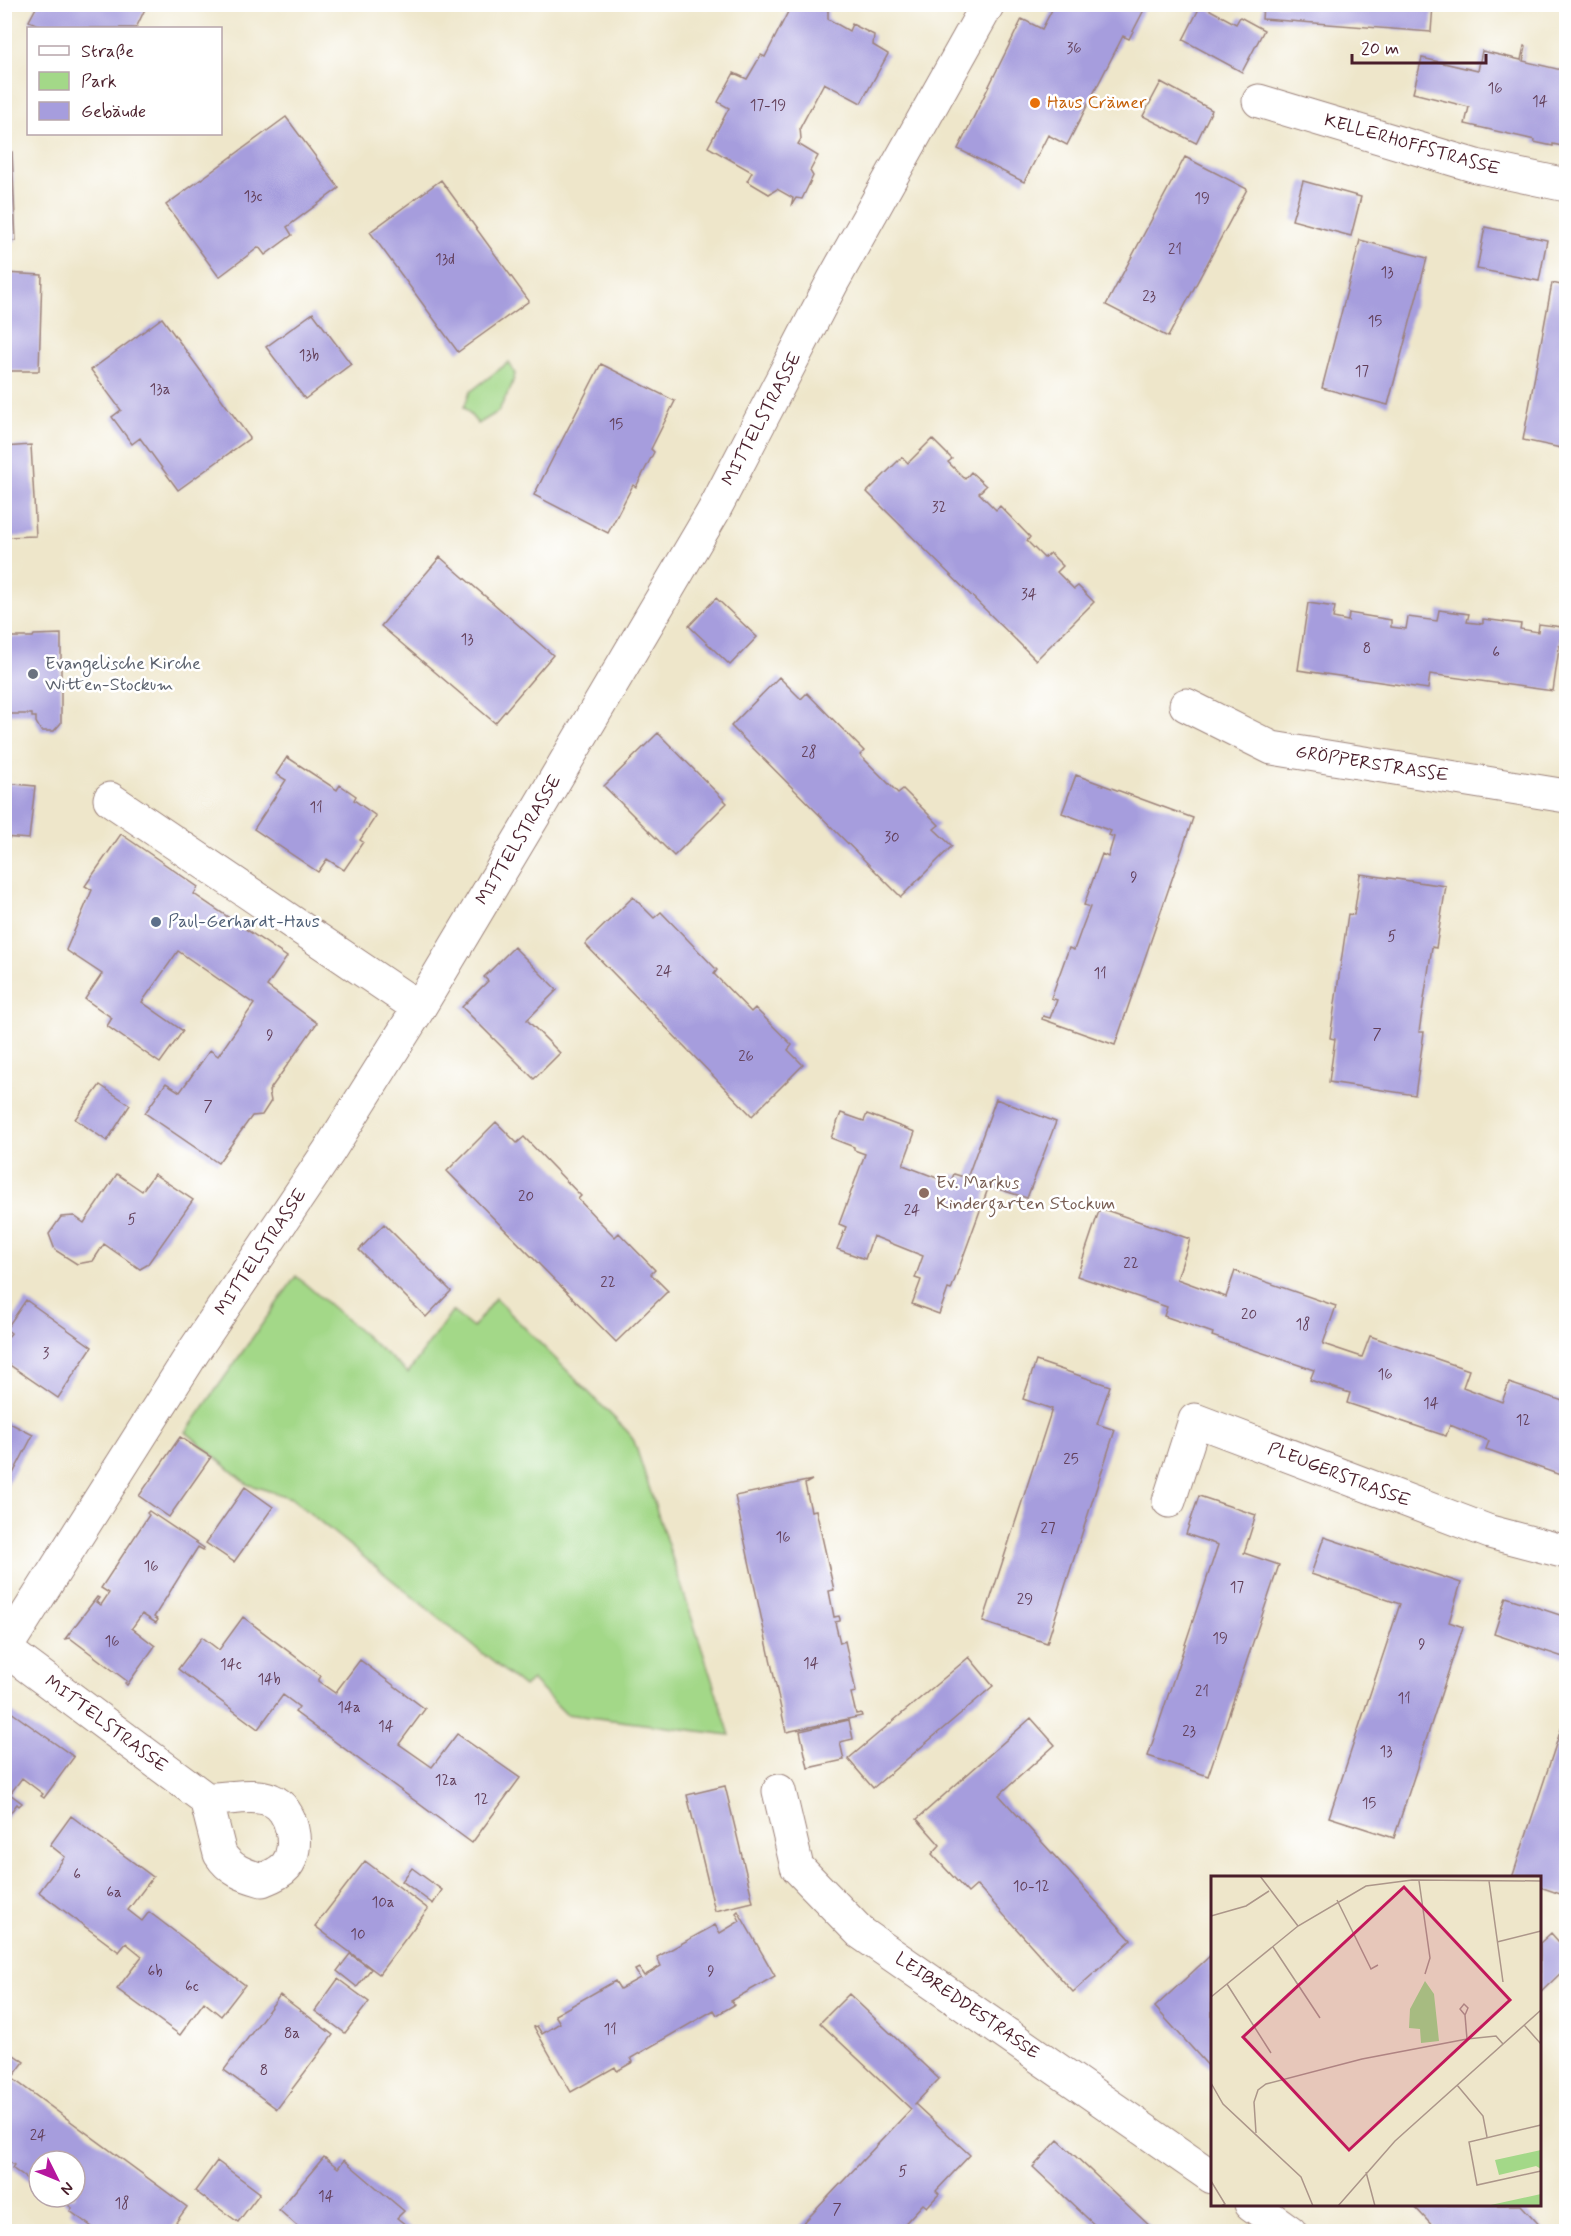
<svg xmlns="http://www.w3.org/2000/svg" width="1571" height="2236" viewBox="0 0 1571 2236" font-family="Mynerve,sans-serif">
<rect width="100%" height="100%" fill="#fff"/>
<filter id="ink" filterUnits="userSpaceOnUse"><feTurbulence type="fractalNoise" baseFrequency=".0167" numOctaves="2"/><feDisplacementMap in="SourceGraphic" scale="12" xChannelSelector="R" yChannelSelector="G"/><feConvolveMatrix kernelMatrix="1 2 1 2 8 2 1 2 1" color-interpolation-filters="sRGB"/></filter>
<filter id="wash" filterUnits="userSpaceOnUse"><feTurbulence type="fractalNoise" baseFrequency=".008" numOctaves="4" result="noise"/><feDisplacementMap in="SourceGraphic" scale="24" xChannelSelector="R" yChannelSelector="G"/><feGaussianBlur stdDeviation="1.35" result="paint"/><feColorMatrix in="noise" values="0 0 0 0 0 0 0 0 0 0 0 0 0 0 0 0 0 1.4 0 .05"/><feComposite in="paint" operator="in"/></filter>
<g filter="url(#wash)">
<rect width="100%" height="100%" fill="#eee6ca"/>
<path fill="#a3d888" stroke="#767c5a" stroke-width="1.5" d="M509,362l6,12 -4,13 -13,25 -20,12 -14,-17 6,-15z
M296,1276l112,97 44,-62 21,17 22,-30 133,134 6,9 96,294 -164,-21 -34,-34 -8,7 -233,-189 -44,-14 -61,-52z"/>
<g id="blocks">
<path fill="#a69ddd" d="M38,4h98l9,5 -9,19h-92l-15,-7z
M792,4h26l10,6v9l21,12 3,-7 22,11 -1,10 15,9 -27,49 -37,-20 -24,45 1,11 -3,5 20,12 -8,15 3,5 -11,23 -6,-1 -5,8 2,-8 -16,-9 -8,5 -22,-13 5,-9 -44,-25 21,-39 -11,-6 16,-29 13,6 14,-24 4,2z
M1055,4h92l-18,35 -6,-3 -56,109 -19,-10 -24,47 -66,-33 64,-130 20,10z
M1201,5l35,19 4,-7 24,13 -22,42 -59,-32z
M1263,5h170l-2,27 -169,-13z
M1524,46l2,1 -3,14 43,10v76l-13,-3v2l-19,-4 1,-2 -70,-16 4,-17 -56,-14 9,-35 56,13 4,-20 39,9z
M1161,82l51,28 -16,33 -53,-27z
M286,117l53,71 -52,39 5,8 -27,20 -6,-8 -40,30 -53,-72z
M12,152l4,89 -12,1v-89z
M1185,157l62,32 -79,148 -62,-32z
M441,180l88,121 -71,51 -88,-120z
M1303,181l58,16 -10,39 -59,-16z
M1485,227l62,13 -8,41 -62,-12z
M1360,240l67,18 -39,147 -66,-17z
M4,273l38,2 -3,96h-35z
M1552,283l14,3v163l-43,-9z
M313,313l38,51 -46,35 -39,-52z
M162,318l88,120 -72,52 -38,-52 -8,6 -20,-27 9,-7 -30,-40z
M601,364l74,37 -24,48 3,3 -18,35 -3,-2 -25,48 -74,-38z
M932,439l20,20 -4,3 17,17 6,-7 15,14 -7,7 17,17 4,-4 30,31 -3,4 17,17 6,-5 13,13 -6,6 17,17 4,-3 16,16 -58,58 -169,-168 35,-35 6,6z
M31,445l5,91 -32,1v-90z
M440,557l113,98 -58,68 -114,-97z
M716,598l41,39 -27,28 -41,-39z
M1308,603l27,4 -2,11 15,3 1,-8 42,7v7l15,2 2,-12 29,4 2,-11 30,4 -2,8 16,2v-5l38,5 -1,5 18,3 1,-8 23,3 -9,64 -123,-17 -2,15 -130,-19z
M61,634v89l-7,8h-13l-5,-9v-5h-4v-3h-28v-77h29l1,-2z
M779,677l22,22 6,-6 57,58 -4,4 38,38 5,-4 36,36 -5,4 18,17 -51,51 -170,-171z
M658,733l69,70 -53,53 -70,-70z
M287,757l50,33 3,-5 16,11 -2,4 22,16 -16,24 3,2 -19,28 -17,-11 -9,13 -64,-43 32,-49 -10,-6z
M1076,775l117,43 -78,227 -73,-26 1,-3 7,2 7,-18 -6,-2 18,-50 5,2 8,-22 8,-21 -6,-2 18,-51 6,3 6,-20 -5,-2 2,-4 -49,-18z
M4,783l31,3 -6,53 -25,-2z
M121,834l77,53 -4,7 93,63 -20,29 50,37 -48,68 2,10 -9,14 -10,1 -34,47 -73,-50 21,-30 14,9 30,-42 8,6 36,-52 -76,-53 -36,51 41,29 -23,32 -53,-37 5,-8 -27,-19 17,-25 -36,-24 26,-60 -7,-4z
M1360,874l86,12 -10,62 -4,-1 -13,85h5l-9,63 -86,-13 6,-43 -5,-1 18,-124 6,1z
M633,897l21,21 7,-6 56,58 -3,4 37,38 4,-4 37,37 -4,5 15,15 -51,51 -167,-172z
M514,947l43,43 -30,30 33,33 -26,26 -72,-72 26,-26 -4,-4z
M100,1085l30,20 -23,36 -32,-22z
M996,1099l60,23 -29,76 -38,-12 -38,104 -3,-1 -9,25 -27,-10 9,-24 -6,-2 8,-22 -50,-20 -8,23 -28,-10 9,-22 -7,-3 26,-70 -11,-4v-3l-23,-9 10,-25 23,8 3,-7 48,18 -12,33 47,18 4,-9 13,4z
M496,1122l21,21 7,-6 57,59 -3,3 19,20 18,18 4,-4 36,37 -4,4 17,17 -52,51 -169,-171z
M117,1174l25,17 12,-17 39,26 -46,65 -7,4 -36,-25 -11,17 -16,3 -22,-14 -6,-16 12,-17 13,-1 10,7z
M1100,1208l90,31 -13,40 49,18 9,-26 101,35 -13,38 39,13 8,-21 99,34 -6,17 39,15 7,-19 57,19v75l-80,-28 3,-8 -39,-16 -4,11 -99,-33 3,-10 -40,-13 4,-10 -102,-34 1,-3 -49,-17 3,-9 -90,-31z
M384,1224l67,67 -25,26 -67,-67z
M26,1300l66,47 -34,51 -54,-37v-19l7,-9 -5,-4z
M1036,1361l74,25 -13,38 18,6 -68,213 -64,-21 69,-213 -29,-10z
M4,1420l29,15 -29,56z
M180,1437l31,20 -42,60 -30,-21z
M812,1480l-7,4 6,27 5,-1 18,80 -5,1 5,26 5,-1 1,3v2l-5,1 5,21 5,-2 11,51 -5,1 5,21 5,-1 1,3 -76,16 -51,-236z
M245,1487l28,20 -39,55 -28,-19z
M1199,1496l57,19 -12,38 35,12 -71,211 -60,-20 70,-211 -32,-11z
M149,1511l55,37 -1,2 -5,-3 -44,70 4,3 -2,3 -14,-9 -10,14 23,18 -28,39 -2,-2 2,-2 -57,-43 -5,1 32,-42 2,1 -3,4 5,3 8,-12 -8,-5 48,-73 -2,-2z
M1324,1537l137,46 -12,39 14,5 -69,211 -65,-21 71,-213 -89,-30z
M1506,1597l60,20v41l-72,-24z
M243,1617l78,59 -3,5 17,12 25,-33 65,49 -26,35 33,23 25,-33 63,44 -48,65 -177,-131 4,-5 -16,-12 -25,34 -80,-60 24,-32 17,13z
M969,1657l24,29 -120,102 -25,-29z
M11,1712l63,45 -30,41 -3,-2 2,-2 -21,-16 -12,16 12,9 -3,3 -2,-2 -13,17v-100z
M1566,1714v182l-26,-9v-9h-28z
M1031,1718l24,27 -56,50 132,145 -58,52 -96,-107 -9,8 -36,-39 8,-9 -23,-26z
M849,1720l4,19 -13,3 4,18 -36,8 -8,-37z
M725,1786l28,116 -38,9 -28,-116z
M71,1816l82,61 -25,33 14,11 7,-9 96,73 -24,31 -17,-14 -24,33 -63,-46 25,-33 -16,-13 -7,9 -80,-60 26,-35 -15,-12z
M365,1861l63,48 -49,65 -64,-48z
M412,1868l30,22 -9,14 -31,-23z
M738,1911l37,65 -44,25 3,4 -17,10 -3,-5 -83,48 2,4 -16,9 -2,-4 -44,25 -37,-65 3,-1 5,8 18,-11 -5,-8 60,-34 5,8 20,-11 -5,-8 4,-2 5,8 17,-10 -4,-9 58,-32 5,8 20,-12 -4,-8z
M1551,1933l15,17v18l-26,25v-50z
M350,1954l21,15 -14,18 -20,-16z
M1212,1954v116l-57,-63z
M338,1979l31,23 -24,31 -30,-22z
M849,1994l90,85 -24,25 55,51 -34,36 3,3 -12,13 -4,-3 -26,28h-102l116,-123 -91,-86z
M280,1995l53,40 -56,74 -53,-39z
M4,2048l20,14 -12,16 175,129 -18,25h-70l-29,-21 2,-3 -14,-11h17v-36h-36v27l-27,-20 2,-3 -10,-7z
M1058,2140l96,90 -1,2h-51l-69,-65z
M324,2157l14,11 6,-8 60,51 -7,7 14,11 -2,3h-105l-25,-22z
M217,2161l43,32 -22,29 -43,-31z
M1413,2205h108l25,27h-108z"/>
</g>
</g>
<g filter="url(#ink)">
<use href="#blocks" fill-opacity="0" stroke="#9c827a" stroke-width="1.5"/>
<g fill="none" stroke-linecap="round" stroke-linejoin="round">
<defs>
<path id="minor" d="M1259,101l217,65 90,19
M1186,705l86,43 294,48
M110,799l309,209
M1169,1501l26,-81 295,112 76,20
M6,1650l200,149 14,55c10,16 24,21 42,26 8,-3 18,-7 24,-14 15,-18 6,-58 -15,-66 -19,-8 -43,0 -65,-1
M4,1651l190,-300 135,-200 90,-143 120,-201 174,-295 120,-231 155,-277
M779,1791l18,76 64,66 351,244
M1251,2204l39,28"/>
</defs>
<use href="#minor" stroke="#9c827a" stroke-width="35"/>
<use href="#minor" stroke="#fff" stroke-width="33"/>
</g>
</g>
<circle fill="#e8710a" stroke="#fff" stroke-width="2" cx="1035" cy="103" r="6"/>
<circle fill="#6b7280" stroke="#fff" stroke-width="2" cx="33" cy="674" r="6"/>
<circle fill="#5c6f8a" stroke="#fff" stroke-width="2" cx="156" cy="922" r="6"/>
<circle fill="#8d6e63" stroke="#fff" stroke-width="2" cx="924" cy="1193" r="6"/>
<g text-anchor="middle" dominant-baseline="central" stroke-width="5" stroke-linejoin="round" paint-order="stroke">
<g font-size="15" fill="#613e58">
<text x="1074" y="49">36</text>
<text x="1495" y="89">16</text>
<text x="1540" y="102">14</text>
<text x="768" y="106">17-19</text>
<text x="253" y="197">13c</text>
<text x="1202" y="199">19</text>
<text x="1175" y="250">21</text>
<text x="445" y="260">13d</text>
<text x="1387" y="273">13</text>
<text x="1149" y="297">23</text>
<text x="1375" y="322">15</text>
<text x="309" y="356">13b</text>
<text x="1362" y="372">17</text>
<text x="160" y="390">13a</text>
<text x="616" y="425">15</text>
<text x="939" y="508">32</text>
<text x="1029" y="595">34</text>
<text x="467" y="640">13</text>
<text x="1367" y="649">8</text>
<text x="1496" y="653">6</text>
<text x="809" y="753">28</text>
<text x="316" y="808">11</text>
<text x="892" y="838">30</text>
<text x="1134" y="878">9</text>
<text x="1392" y="937">5</text>
<text x="664" y="972">24</text>
<text x="1100" y="974">11</text>
<text x="1377" y="1035">7</text>
<text x="270" y="1036">9</text>
<text x="746" y="1057">26</text>
<text x="208" y="1107">7</text>
<text x="526" y="1197">20</text>
<text x="912" y="1211">24</text>
<text x="132" y="1220">5</text>
<text x="1131" y="1264">22</text>
<text x="608" y="1283">22</text>
<text x="1249" y="1315">20</text>
<text x="1303" y="1325">18</text>
<text x="46" y="1354">3</text>
<text x="1385" y="1375">16</text>
<text x="1431" y="1404">14</text>
<text x="1523" y="1421">12</text>
<text x="1071" y="1460">25</text>
<text x="1048" y="1529">27</text>
<text x="783" y="1538">16</text>
<text x="151" y="1567">16</text>
<text x="1237" y="1588">17</text>
<text x="1025" y="1600">29</text>
<text x="1220" y="1639">19</text>
<text x="112" y="1642">16</text>
<text x="1422" y="1645">9</text>
<text x="811" y="1664">14</text>
<text x="231" y="1665">14c</text>
<text x="269" y="1680">14b</text>
<text x="1202" y="1692">21</text>
<text x="1404" y="1699">11</text>
<text x="349" y="1708">14a</text>
<text x="386" y="1727">14</text>
<text x="1189" y="1732">23</text>
<text x="1386" y="1752">13</text>
<text x="446" y="1781">12a</text>
<text x="481" y="1800">12</text>
<text x="1369" y="1804">15</text>
<text x="77" y="1875">6</text>
<text x="1031" y="1887">10-12</text>
<text x="114" y="1893">6a</text>
<text x="383" y="1903">10a</text>
<text x="358" y="1935">10</text>
<text x="155" y="1972">6b</text>
<text x="711" y="1972">9</text>
<text x="192" y="1987">6c</text>
<text x="610" y="2030">11</text>
<text x="292" y="2034">8a</text>
<text x="264" y="2071">8</text>
<text x="38" y="2136">24</text>
<text x="903" y="2172">5</text>
<text x="326" y="2197">14</text>
<text x="122" y="2204">18</text>
<text x="837" y="2210">7</text>
</g>
<g font-size="18" fill="#c56008" stroke="#fff" text-anchor="start">
<text x="1047" y="103">Haus Crämer</text>
</g>
<g font-size="18" fill="#4a1f2b" stroke="#fff">
<text transform="translate(1412 145) rotate(16)">KELLERHOFFSTRASSE</text>
<text transform="translate(762 419) rotate(-62)">MITTELSTRASSE</text>
<text transform="translate(1372 764) rotate(9)">GRÖPPERSTRASSE</text>
<text transform="translate(519 840) rotate(-59)">MITTELSTRASSE</text>
<text transform="translate(261 1252) rotate(-56)">MITTELSTRASSE</text>
<text transform="translate(1339 1475) rotate(21)">PLEUGERSTRASSE</text>
<text transform="translate(106 1724) rotate(37)">MITTELSTRASSE</text>
<text transform="translate(967 2006) rotate(35)">LEIBREDDESTRASSE</text>
</g>
<g font-size="18" fill="#5b616d" stroke="#fff" text-anchor="start">
<text x="45" y="664">Evangelische Kirche<tspan x="45" dy="21">Witten-Stockum</tspan></text>
</g>
<g font-size="18" fill="#4e5e75" stroke="#fff" text-anchor="start">
<text x="168" y="922">Paul-Gerhardt-Haus</text>
</g>
<g font-size="18" fill="#785e54" stroke="#fff" text-anchor="start">
<text x="936" y="1183">Ev. Markus<tspan x="936" dy="21">Kindergarten Stockum</tspan></text>
</g>
</g>
<g transform="translate(1211 1876)">
<rect width="330" height="330" fill="#eee6ca"/>
<path d="M214,105l9,13 5,47 -18,2 -1,-14 -11,-1 1,-19zM330,274v19l-5,-3 -37,9 -4,-15zM330,318v12h-56h1z" fill="#a3d888"/>
<path fill="none" stroke="#ac968a" stroke-width="1.5" d="M49,0l38,50M208,5l11,77 -5,16M278,5l14,101M126,24l34,69 7,-4M0,40l35,-10 23,-15M286,66l44,-11M62,71l47,71M16,108l44,69M0,121l87,-71 68,-40 46,-6 129,1M254,139l-5,-6 4,-5 4,4 -3,7 2,24M313,149l17,19M0,207l12,21 78,73 12,29M246,209l26,31 4,21M330,249l-72,17 8,43 64,-14M45,257l-2,-31 4,-12 8,-6 96,-25 105,-20 29,-3 7,8M155,296l9,34M0,305l14,23 -4,2M127,330l57,-65 146,-131"/>
<path fill="#c2185b" fill-opacity="0.15" stroke="#c2185b" stroke-width="3" d="M193,11l106,113 -161,150 -106,-113z"/>
<rect width="330" height="330" fill="none" stroke="#4a1f2b" stroke-width="3"/>
</g>
<rect width="1571" height="2236" fill="none" stroke="#fff" stroke-width="24"/>
<rect x="27" y="27" width="195" height="108" fill="#ffffff" stroke="#b7a5aa" stroke-width="1.5"/>
<rect x="39" y="46" width="30" height="9" fill="#ffffff" stroke="#b7a5aa" stroke-width="1.5"/>
<text x="81" y="57" font-size="18" fill="#4a1f2b">Straße</text>
<rect x="39" y="72" width="30" height="18" fill="#a3d888" stroke="#b7a5aa" stroke-width="1.5"/>
<text x="81" y="87" font-size="18" fill="#4a1f2b">Park</text>
<rect x="39" y="102" width="30" height="18" fill="#a69ddd" stroke="#b7a5aa" stroke-width="1.5"/>
<text x="81" y="117" font-size="18" fill="#4a1f2b">Gebäude</text>
<g transform="translate(57 2179) rotate(133)"><circle r="28" fill="#ffffff" stroke="#b7a5aa" stroke-width="1.5"/>
<path d="M0-4.5L10 22L0 15L-10 22Z" fill="#b5179e"/>
<text y="-9" font-size="16" font-weight="bold" text-anchor="middle" fill="#4a1f2b">N</text>
</g>
<path d="M1352 54v9h134v-9" fill="none" stroke="#4a1f2b" stroke-width="3"/>
<text x="1361" y="54" font-size="18" fill="#4a1f2b" stroke="#ffffff" stroke-width="4.5" paint-order="stroke">20 m</text>
</svg>
